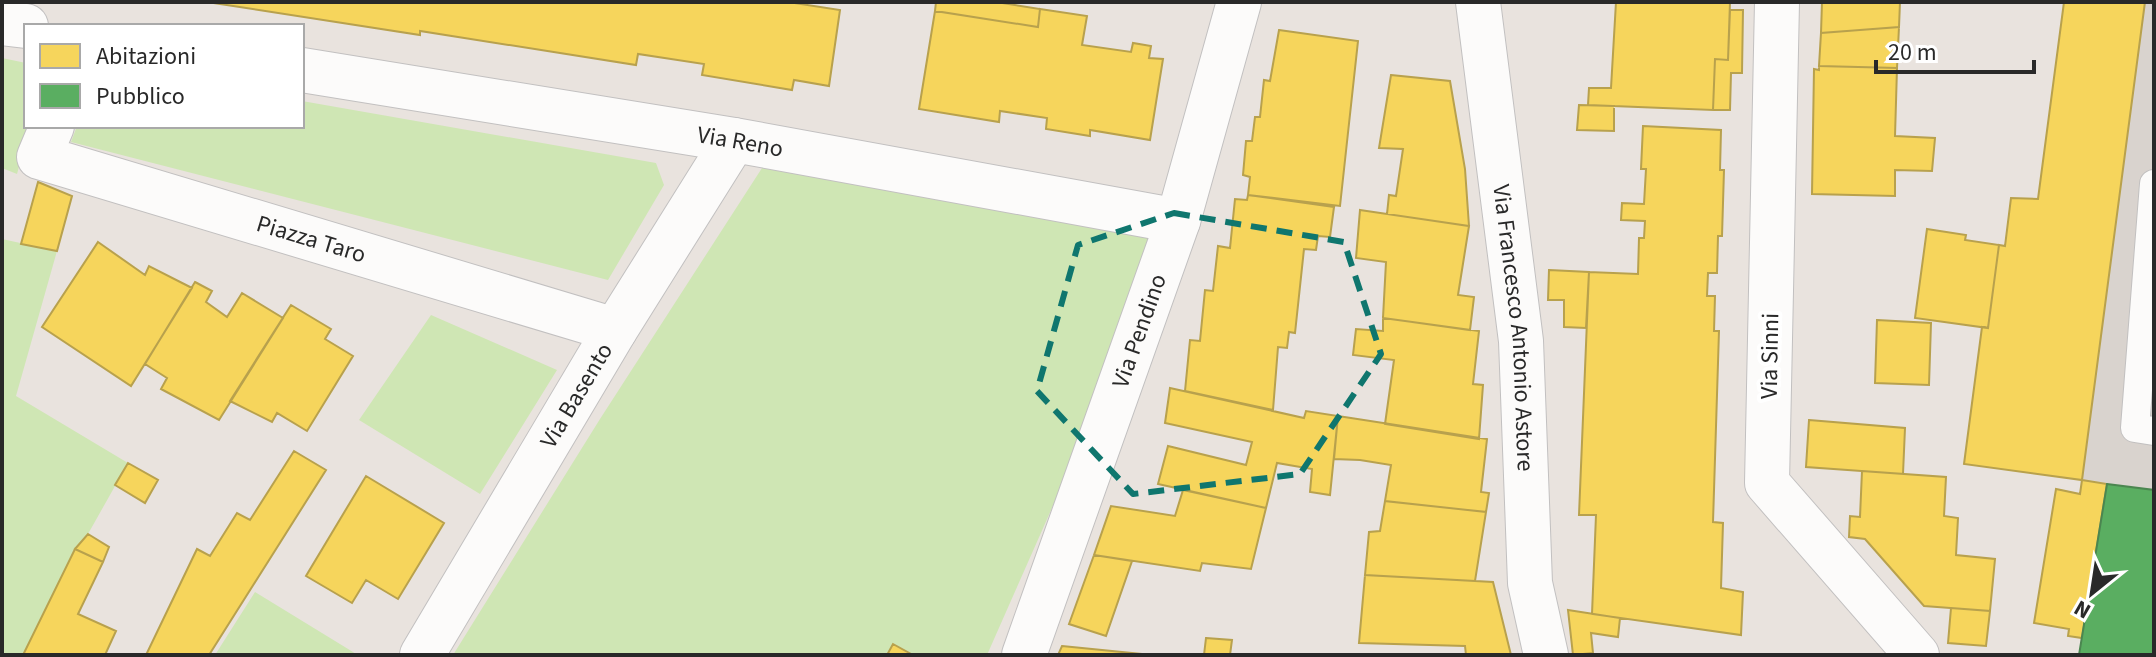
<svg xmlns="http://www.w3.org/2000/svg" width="2156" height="657" viewBox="0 0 2156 657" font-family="'Source Sans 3',sans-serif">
<rect width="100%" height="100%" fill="#e9e3de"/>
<path fill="#cfe6b4" d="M2,58l24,5v63h4l-13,48 -15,-6z
M302,101l354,62 8,22 -56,95 -537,-138 6,-16h225z
M762,168l396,68 -95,247 -76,172h-534l147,-236z
M2,239l55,12 -41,145 112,67 -40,71 -13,16 -52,105h-21z
M431,315l126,55 -77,124 -121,-74z
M255,592l98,60 4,3h-142z"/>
<path fill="#d9d3ce" d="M2145,2h9v488l-72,-10z"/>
<path fill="#f6d55c" stroke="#b8a14d" stroke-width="2" d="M207,2h581l52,8 -11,76 -35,-6 -2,10 -90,-15 2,-11 -66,-10 -2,11 -216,-34v4z
M936,2h60l44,7 -2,18 -103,-16z
M1616,2h114l-2,58 -13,-1 -2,51 -125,-5 1,-17h22z
M1822,2h78l-1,25 -78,6z
M2064,2h81l-63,478 -118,-16 18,-137 6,1 11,-83 6,1 6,-48 27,1z
M1040,9l47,7 -5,29 49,7 2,-9 18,3 -2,12 14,1 -13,81 -60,-10v6l-44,-7 1,-11 -47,-7 -1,11 -80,-13 16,-98 103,16z
M1730,10h13l-1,63h-11l-1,37h-17l2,-51 13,1z
M1899,27l-2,41 -78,-2 2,-33z
M1279,30l79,11 -18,165 -92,-11 2,-18 -7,-2 3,-34h6l3,-24h5l4,-37 6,1z
M1819,66l78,2 -2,68 40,2 -3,33 -37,-1v26l-83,-2 2,-125 5,1z
M1391,75l59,6 15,88 4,57 -82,-12 2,-19 7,1 7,-47 -24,-1z
M1579,105l35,1v25l-37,-1z
M1643,126l78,4 -1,40h4l-2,66h-4l-1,37h-9l-1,23h8l-1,35h5l-6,191 10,1 -2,65 22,4 -2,43 -149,-21 4,-99h-17l10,-243 49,2 1,-36h5l1,-17 -24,-1 1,-17 22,1 2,-35h-5z
M38,182l34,14 -15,55 -36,-7z
M1248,195l86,12 -4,30 -12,-1 -2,14 -12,-1 -9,84 -6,-1 -2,16 -9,-1 -5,63 -88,-19 5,-51 10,1 5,-51 8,1 5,-45 12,2 5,-49 12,1z
M1360,210l109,16 -11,69 16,2 -4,33 -87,-12 3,-56 -30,-4z
M1927,229l39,6 -1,5 34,5 -11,83 -73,-10z
M98,242l47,33 4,-9 43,22 -61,98 -89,-59z
M1549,270l40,2 -3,56 -22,-1v-27h-16z
M195,282l17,9 -6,11 21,15 15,-24 41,25 -64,102 -58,-31 6,-11 -22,-14z
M291,305l40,24 -6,10 28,17 -46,75 -30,-18 -5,9 -42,-21z
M1383,318l96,13 -6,53 10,1 -4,54 -94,-15 9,-64 -41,-5 3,-26 27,2z
M1877,320l54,3 -2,62 -54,-2z
M1170,388l134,30 2,-7 32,5 -8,79 -20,-3 2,-23 -35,-6 -11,45 -108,-24 10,-38 78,19 6,-23 -87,-19z
M1338,416l149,23 -6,53 8,1 -3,19 -101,-11 6,-36 -31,-5 -26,-1z
M1809,420l96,8 -2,46 -97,-7z
M294,451l32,19 -117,185h-63l51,-106 13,7 27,-43 13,7z
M128,463l30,17 -13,23 -30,-18z
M1862,471l84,6 -2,39 14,2 -2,37 39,4 -5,52 -66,-5 -59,-67 -16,-2 1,-21 10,1z
M366,476l78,47 -46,76 -32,-19 -14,23 -46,-27z
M2082,480l25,4 -25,154 -14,-2 1,-7 -35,-6 22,-134 24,5z
M1183,490l83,18 -15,61 -49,-6 -2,8 -106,-16 17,-49 64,10z
M1385,501l101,11 -11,69 -110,-6 4,-43 11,-1z
M88,534l21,13 -6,15 -28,-13z
M75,549l28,13 -25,52 38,17 -11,24h-82z
M1094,555l38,6 -26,75 -37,-12z
M1365,575l128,7 18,73h-45l-1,-9 -106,-3z
M1951,608l39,3 -4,35 -38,-3z
M1568,610l52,8 -2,19 -27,-4 2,20 -20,2z
M1206,638l26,2 -2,15h-26z
M893,644l18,10 -1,1h-23z
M1062,646l90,9h-94z"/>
<path fill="#5aae61" stroke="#4b8650" stroke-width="2" d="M2107,484l47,6v165h-75z"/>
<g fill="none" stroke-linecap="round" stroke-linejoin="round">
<defs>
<path id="lane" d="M2154,184l-19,244 19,3"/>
<g id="street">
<path id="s1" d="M1478,2l43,339 9,242 16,72"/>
<path d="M1777,2l-10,481 150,172"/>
<path d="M2,23l24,3"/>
<path id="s2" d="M302,70l432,70 444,81"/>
<path id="s3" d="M52,126l-13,31 576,173"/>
<path id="s4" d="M422,655l193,-325 119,-190"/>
<path id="s5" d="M1024,655l154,-434 61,-219"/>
</g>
</defs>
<use href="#lane" stroke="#c2c0c0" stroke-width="30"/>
<use href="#street" stroke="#c2c0c0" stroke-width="46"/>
<use href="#lane" stroke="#fcfbfa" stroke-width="28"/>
<use href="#street" stroke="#fcfbfa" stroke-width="44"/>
</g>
<path fill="none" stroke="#0f766e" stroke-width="6" stroke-dasharray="16 10" stroke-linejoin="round" d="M1174,213l170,29 37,112 -81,120 -167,20 -96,-103 41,-146z"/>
<g text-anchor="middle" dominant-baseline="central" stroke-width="8" stroke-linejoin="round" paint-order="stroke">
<g font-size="24" fill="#292929" stroke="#fff">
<text stroke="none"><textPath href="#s2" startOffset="444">Via Reno</textPath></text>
<text stroke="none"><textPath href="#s3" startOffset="318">Piazza Taro</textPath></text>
<text stroke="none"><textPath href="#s1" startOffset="328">Via Francesco Antonio Astore</textPath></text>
<text stroke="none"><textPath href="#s5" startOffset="344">Via Pendino</textPath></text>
<text transform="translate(1770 356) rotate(-89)">Via Sinni</text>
<text stroke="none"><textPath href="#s4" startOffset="302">Via Basento</textPath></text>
</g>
</g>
<rect width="2156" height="657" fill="none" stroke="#292929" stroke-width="8"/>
<rect x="24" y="24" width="280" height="104" fill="#ffffff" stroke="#a9a9a9" stroke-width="2"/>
<rect x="40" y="44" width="40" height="24" fill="#f6d55c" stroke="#a9a9a9" stroke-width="2"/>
<text x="96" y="64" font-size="24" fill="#292929">Abitazioni</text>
<rect x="40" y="84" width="40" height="24" fill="#5aae61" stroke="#a9a9a9" stroke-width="2"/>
<text x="96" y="104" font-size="24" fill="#292929">Pubblico</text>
<g transform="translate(2092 593) rotate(210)" stroke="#ffffff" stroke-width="6" paint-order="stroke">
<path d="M0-6L14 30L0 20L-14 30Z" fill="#292929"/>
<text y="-12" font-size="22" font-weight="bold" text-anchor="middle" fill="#292929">N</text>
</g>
<path d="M1876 60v12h158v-12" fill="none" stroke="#292929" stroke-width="4"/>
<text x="1888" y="60" font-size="24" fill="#292929" stroke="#ffffff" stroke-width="6" paint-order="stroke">20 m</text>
</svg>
